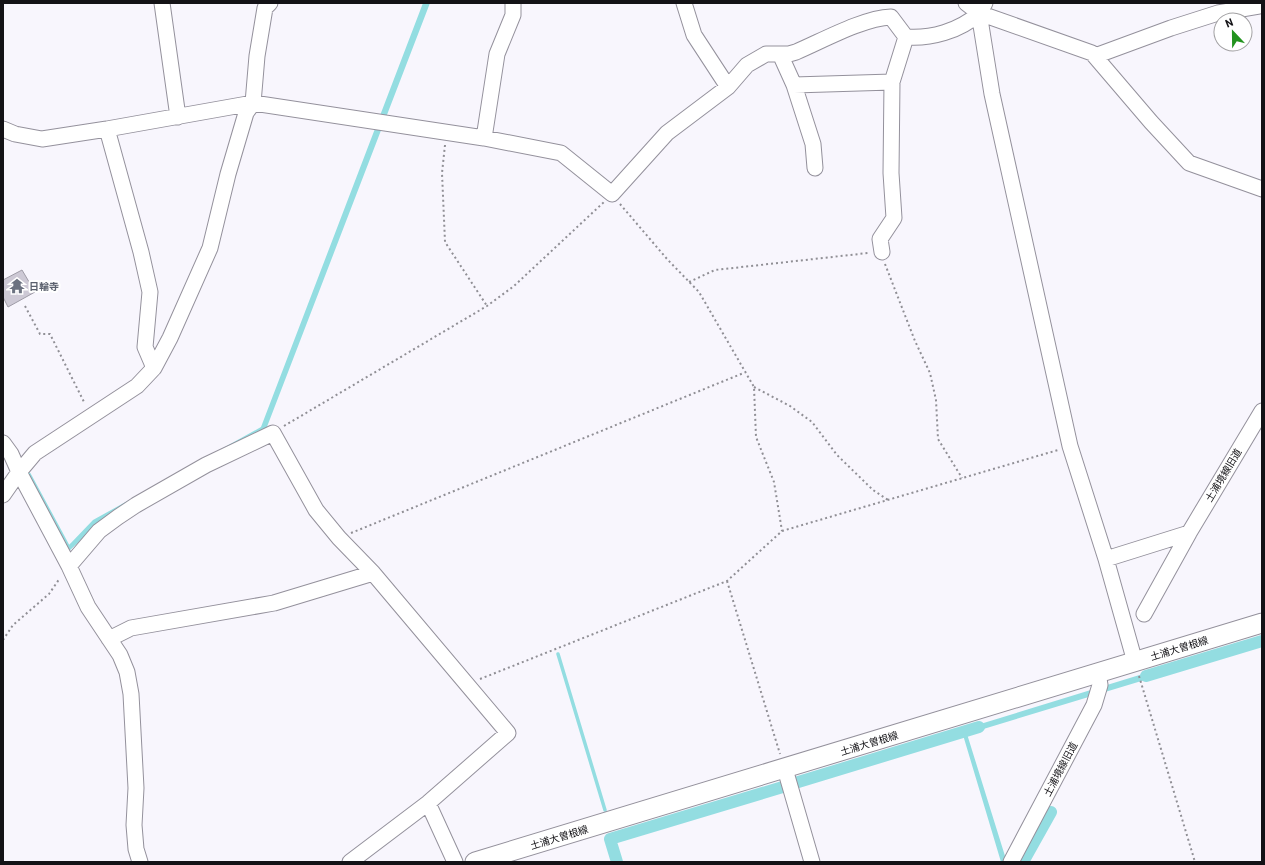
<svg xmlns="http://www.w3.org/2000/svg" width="1265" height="865" viewBox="0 0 1265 865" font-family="Barlow,'Noto Sans JP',sans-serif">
<rect width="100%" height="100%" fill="#f8f6fd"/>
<path fill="#93dde1" d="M423,3h7l-165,429 -169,94 -27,25v-6l24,-25 168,-93z
M1146,673l2,6 -181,55 38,122 2,6h-6l-38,-127 1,-6z"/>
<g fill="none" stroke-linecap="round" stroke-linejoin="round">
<path stroke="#93dde1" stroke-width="3.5" d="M29,474l40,74 3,-3
M558,654l47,156"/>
<path stroke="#93dde1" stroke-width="12" d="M1146,676l116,-35
M795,783l184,-56
M617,862l-7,-23 176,-53
M1023,862l28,-50"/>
</g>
<path fill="#cdc9d5" stroke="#9f9ca7" d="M22,270l13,22 -27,15 -5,-10v-17z"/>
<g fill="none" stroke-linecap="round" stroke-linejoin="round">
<defs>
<path id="minor" d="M162,3l16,114
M684,3l10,32 34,52
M966,3l13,10 113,40 59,69 38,41 73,26
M979,13l13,81 78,352 36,113 29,103
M780,54l14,31 19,59 2,24
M1095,56l76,-28 47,-15 41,-7v-3
M794,85l98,-3
M3,129l12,5 27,5 65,-10 146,-26 231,35 77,15 51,41 55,-61 61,-46 19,-22 19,-11h23l7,-2c26,-11 67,-34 95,-35l15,20c24,2 54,-6 72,-23 3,-3 5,-8 7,-11
M107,129l34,123 9,40 -5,55 9,21
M484,138l13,-84 16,-39v-12
M882,252l-2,-13 14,-21 -3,-45 1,-91 14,-45
M3,443l8,11 8,18 50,94 19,41 32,48 7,17 4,22 5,94 -2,37 2,24 4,13
M3,495l16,-23 16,-19 102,-67 17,-18 16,-30 40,-90 18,-74 18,-61 7,-10 4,-47 8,-48 5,-5
M1106,559l83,-26 73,-122
M69,566l30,-35 19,-14 18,-12 70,-40 67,-32 43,77 23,28 34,35 135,160 -80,70 -78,59
M1144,614l45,-81
M109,639l22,-11 143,-25 99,-30
M785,769l27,93
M428,803l27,59
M1011,862l83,-157 6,-20 -2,-12"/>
<path id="major" d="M475,862l787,-239"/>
</defs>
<use href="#minor" stroke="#94919c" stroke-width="17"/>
<use href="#major" stroke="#94919c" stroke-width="21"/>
<path stroke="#908f95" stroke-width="2" stroke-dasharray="2 3" stroke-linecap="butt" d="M445,145l-3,28 3,69 42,64
M620,204l47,55 32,33 55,95 2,50 18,45 8,49
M885,264l30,77 15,32 6,27 2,39 24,39
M689,282l26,-12 153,-17
M25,306l15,28h10l35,70
M754,387l36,19 22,16 25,33 36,35 15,10
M284,426l203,-120 27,-20 90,-84
M351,533l395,-161
M727,581l53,173
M3,640l10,-15 36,-31 11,-16
M1139,676l56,186
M480,679l247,-98 55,-50 276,-81"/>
<use href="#minor" stroke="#fff" stroke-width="15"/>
<use href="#major" stroke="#fff" stroke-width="19"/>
</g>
<defs>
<symbol id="temple-bare" viewBox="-9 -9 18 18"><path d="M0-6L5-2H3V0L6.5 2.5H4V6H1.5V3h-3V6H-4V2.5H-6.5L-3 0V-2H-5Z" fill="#6b7280" stroke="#fff" stroke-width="2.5" paint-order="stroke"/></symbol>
</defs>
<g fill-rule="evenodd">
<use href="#temple-bare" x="6" y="275" width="22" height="22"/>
</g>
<g text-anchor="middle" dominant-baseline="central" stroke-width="4" stroke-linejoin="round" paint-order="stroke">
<g font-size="10" font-weight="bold" fill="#5b616d" stroke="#fff" text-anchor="start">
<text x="29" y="286">日輪寺</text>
</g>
<g font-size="10" fill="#131216" stroke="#fff">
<text transform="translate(1223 475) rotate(-59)">土浦境線旧道</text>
<text transform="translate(1179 648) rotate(-17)">土浦大曽根線</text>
<text transform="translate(869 743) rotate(-17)">土浦大曽根線</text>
<text transform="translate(1060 769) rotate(-62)">土浦境線旧道</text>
<text transform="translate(559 837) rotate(-17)">土浦大曽根線</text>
</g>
</g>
<rect width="1265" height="865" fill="none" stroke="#131216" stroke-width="8"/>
<g transform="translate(1233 32) rotate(338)"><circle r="19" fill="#ffffff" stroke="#a1a0a2"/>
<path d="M0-3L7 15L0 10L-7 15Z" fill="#22931e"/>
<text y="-6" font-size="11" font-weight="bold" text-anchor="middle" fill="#131216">N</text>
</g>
</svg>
